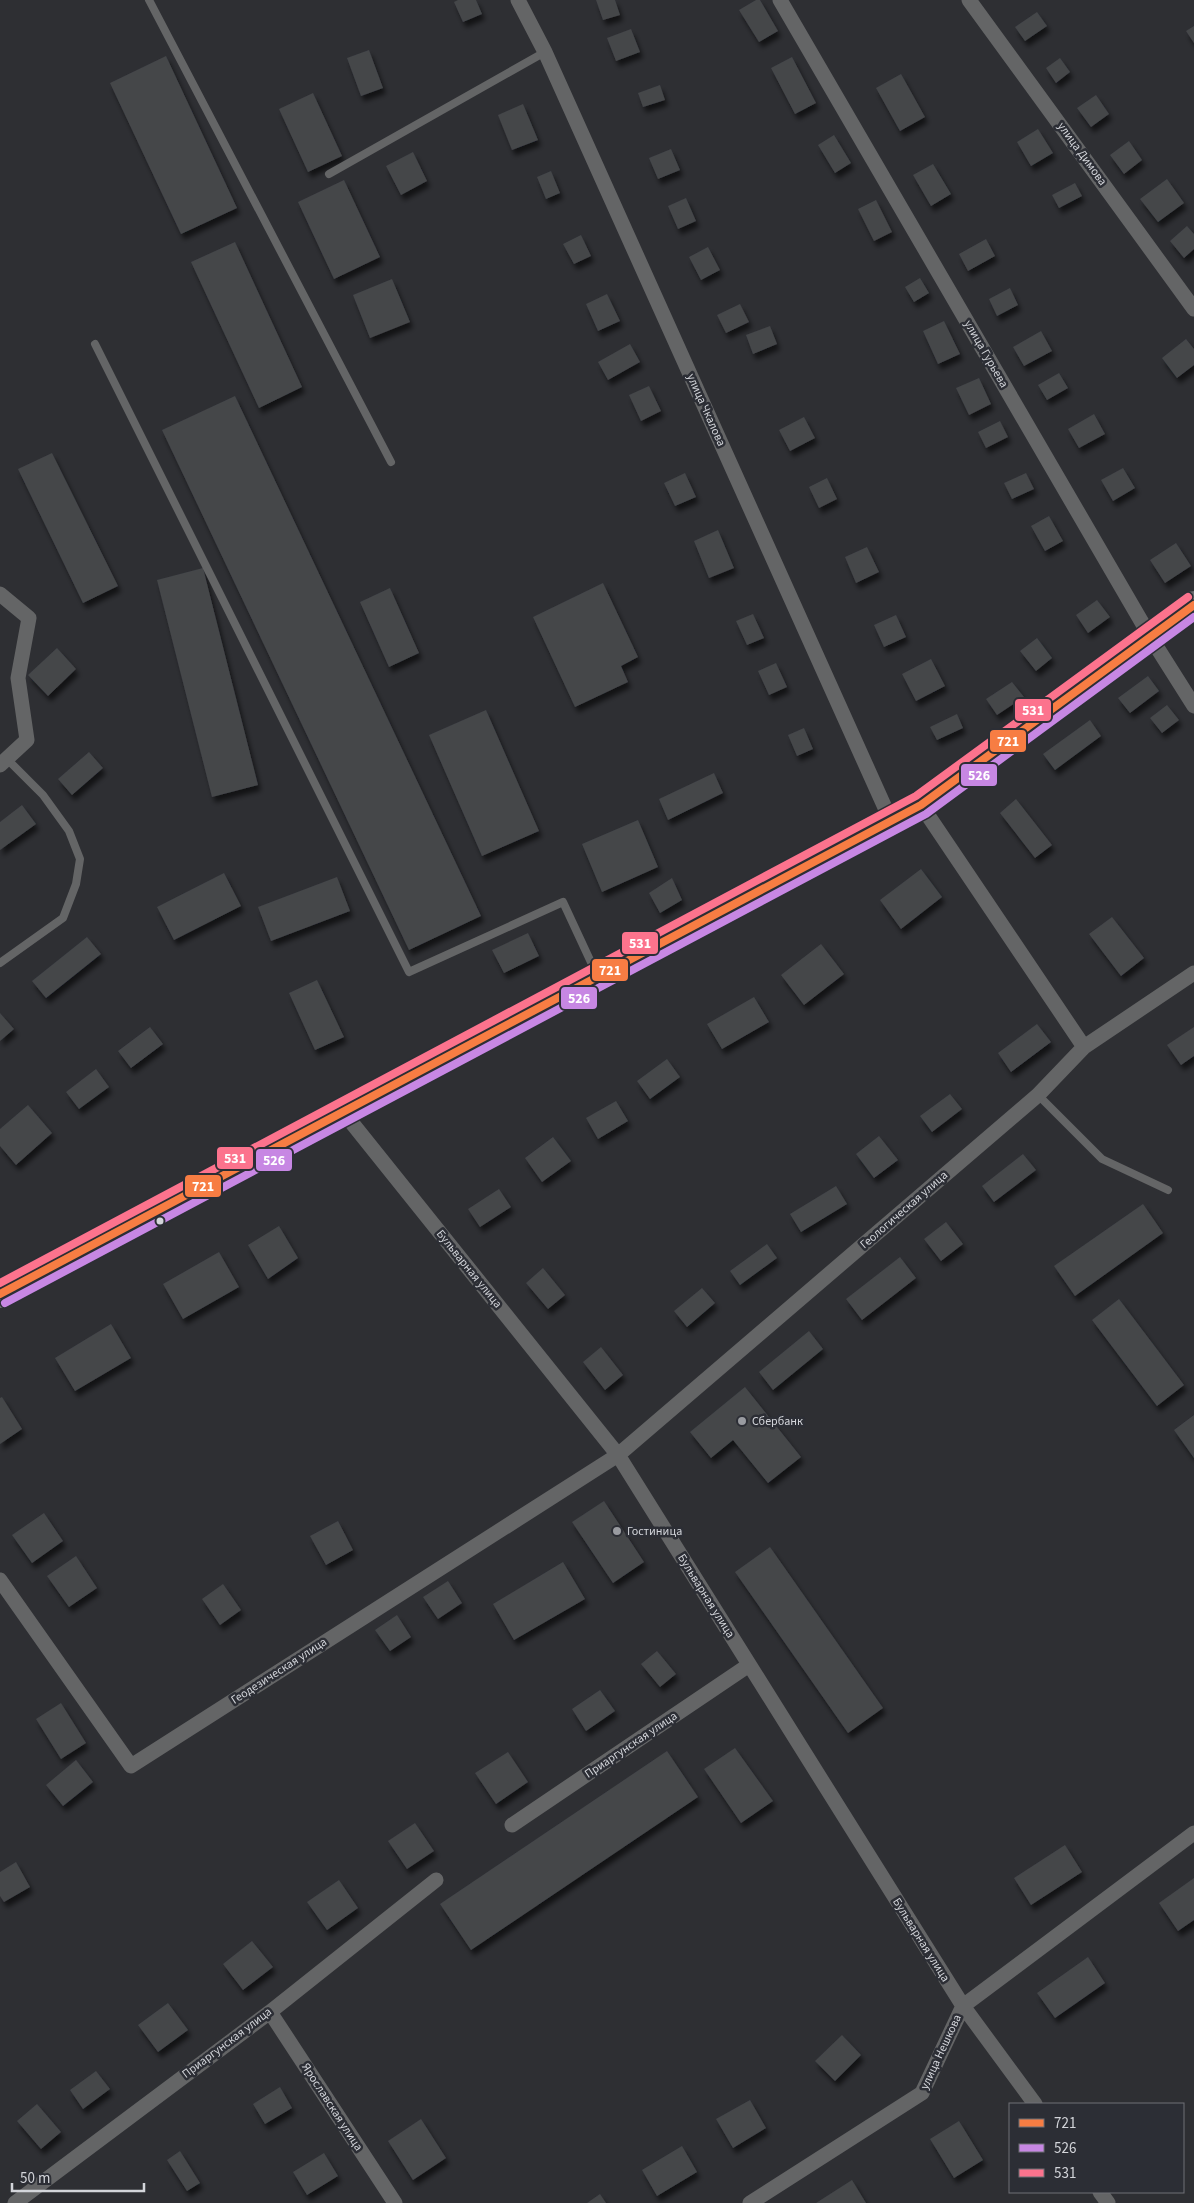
<svg xmlns="http://www.w3.org/2000/svg" width="1194" height="2203" viewBox="0 0 1194 2203" font-family="'Source Sans 3',sans-serif">
<defs>
<filter id="shadow"><feDropShadow dx="3" dy="5.5" stdDeviation="2.5" flood-color="#0009"/></filter>
</defs>
<rect width="100%" height="100%" fill="#2e2f33"/>
<path fill="#44464a" filter="url(#shadow)" d="M458,0h18l6,14 -19,8 -9,-20z
M596,0h19l5,15 -17,5z
M756,0h4l18,31 -19,11 -20,-32z
M1037,12l10,14 -22,15 -10,-14z
M1194,26v17l-8,-12z
M631,29l9,23 -24,9 -9,-23z
M369,50l14,38 -22,8 -14,-38z
M166,56l71,152 -56,26 -71,-151z
M792,57l24,46 -21,11 -24,-46z
M1060,58l10,14 -14,11 -10,-15z
M901,74l24,43 -25,14 -24,-43z
M660,85l5,15 -22,7 -5,-14z
M313,93l29,63 -34,16 -29,-63z
M1096,95l13,19 -18,13 -14,-19z
M523,104l15,36 -26,10 -14,-35z
M1038,129l15,24 -22,13 -14,-24z
M834,135l17,28 -16,10 -17,-28z
M1129,141l13,19 -18,14 -14,-19z
M671,149l9,21 -22,9 -9,-21z
M413,152l14,29 -26,14 -15,-29z
M933,164l18,30 -20,12 -18,-31z
M551,171l9,22 -14,6 -9,-22z
M1167,179l17,24 -26,19 -18,-23z
M344,180l36,77 -46,22 -36,-77z
M1075,183l7,13 -23,12 -7,-13z
M686,198l10,23 -18,8 -10,-23z
M876,200l16,32 -18,9 -16,-32z
M1187,226l7,8v15l-10,9 -14,-17z
M581,235l10,21 -17,8 -11,-20z
M986,239l9,17 -27,15 -9,-17z
M235,242l67,145 -43,21 -68,-146z
M708,247l12,23 -19,10 -12,-23z
M920,278l9,15 -15,9 -9,-15z
M392,279l18,43 -40,16 -17,-43z
M1010,288l8,17 -21,11 -8,-17z
M607,294l13,27 -22,10 -12,-27z
M740,304l9,18 -23,11 -9,-18z
M944,321l16,33 -22,10 -15,-33z
M770,326l7,18 -24,10 -7,-19z
M1041,331l11,20 -28,15 -11,-19z
M1186,339l8,10v16l-17,13 -15,-20z
M630,344l10,18 -32,18 -10,-18z
M1059,373l9,15 -21,12 -9,-15z
M979,378l12,26 -22,11 -13,-27z
M649,386l12,25 -20,10 -12,-26z
M235,396l246,520 -72,34 -247,-520z
M1094,414l11,20 -26,14 -11,-19z
M804,417l11,21 -25,13 -11,-21z
M1000,421l8,16 -22,11 -8,-16z
M52,453l66,133 -35,17 -65,-134z
M1123,468l12,20 -22,13 -12,-21z
M685,473l11,24 -21,9 -11,-23z
M1026,473l8,16 -22,10 -8,-16z
M827,478l10,21 -18,9 -10,-21z
M1049,516l14,25 -18,10 -14,-25z
M718,530l16,38 -25,10 -15,-37z
M1176,543l15,23 -26,17 -15,-23z
M867,547l12,25 -23,11 -11,-26z
M203,568l55,217 -46,12 -55,-217z
M603,583l35,74 -17,9 7,16 -53,25 -42,-90z
M390,588l29,65 -30,14 -29,-65z
M1097,600l13,17 -22,16 -12,-18z
M753,614l11,24 -17,7 -11,-24z
M896,615l10,22 -22,10 -10,-22z
M1037,638l15,20 -16,13 -16,-20z
M57,648l19,21 -28,27 -20,-21z
M931,659l14,27 -29,15 -14,-27z
M776,663l11,24 -18,8 -11,-24z
M1148,676l11,15 -29,22 -12,-15z
M1012,682l12,15 -27,18 -11,-16z
M1167,705l12,15 -17,13 -12,-15z
M486,710l53,121 -57,25 -53,-121z
M957,714l6,14 -26,12 -7,-13z
M1090,720l11,16 -46,34 -12,-16z
M804,728l9,21 -16,7 -9,-21z
M89,752l14,16 -31,27 -14,-16z
M714,773l9,20 -55,27 -9,-21z
M1016,799l36,46 -17,13 -35,-45z
M22,805l14,19 -36,26v-28z
M638,820l20,47 -56,25 -20,-48z
M921,869l21,28 -41,32 -21,-29z
M224,873l17,33 -67,34 -17,-33z
M337,877l13,34 -79,30 -13,-34z
M672,878l10,22 -22,13 -11,-20z
M1112,917l32,41 -23,18 -32,-42z
M528,933l11,23 -35,17 -12,-23z
M87,937l14,17 -55,44 -14,-17z
M821,944l23,30 -40,31 -23,-30z
M317,980l27,57 -29,13 -26,-57z
M754,997l15,25 -47,27 -15,-25z
M0,1013l14,16 -14,12z
M1037,1024l14,18 -40,30 -13,-19z
M150,1027l13,17 -32,24 -13,-17z
M1194,1027v29l-13,9 -14,-20z
M667,1059l13,18 -30,22 -13,-18z
M96,1069l13,18 -30,22 -13,-17z
M950,1094l12,15 -30,23 -12,-16z
M616,1101l12,20 -30,18 -12,-21z
M28,1105l24,28 -36,32 -16,-19v-17z
M879,1136l19,24 -24,18 -18,-24z
M553,1137l18,24 -29,21 -17,-24z
M1023,1154l13,16 -42,32 -12,-16z
M836,1186l11,18 -46,28 -11,-18z
M499,1189l12,18 -31,20 -12,-18z
M1143,1204l20,29 -88,63 -21,-30z
M946,1222l17,22 -22,17 -17,-22z
M279,1226l19,32 -30,21 -20,-34z
M767,1244l10,14 -37,27 -10,-14z
M219,1252l20,35 -56,32 -20,-35z
M900,1257l16,21 -54,42 -16,-21z
M543,1268l22,27 -17,14 -22,-26z
M702,1288l13,15 -28,24 -13,-16z
M1119,1299l65,86 -27,21 -65,-86z
M111,1324l20,34 -56,33 -20,-33z
M809,1331l14,18 -50,41 -14,-18z
M601,1347l22,28 -18,15 -22,-28z
M745,1387l56,70 -33,26 -35,-43 -22,18 -21,-26z
M2,1397l20,32 -22,15v-46z
M1194,1415v43l-20,-28z
M604,1501l40,61 -31,21 -41,-61z
M44,1513l19,28 -31,22 -20,-28z
M338,1521l15,29 -27,15 -16,-29z
M770,1547l113,161 -35,25 -113,-161z
M76,1556l21,32 -28,19 -22,-31z
M563,1562l22,37 -71,41 -21,-36z
M448,1581l14,22 -24,16 -15,-22z
M223,1584l18,26 -21,15 -18,-26z
M397,1615l14,22 -21,14 -15,-21z
M657,1651l19,23 -16,13 -19,-23z
M600,1690l15,21 -29,20 -14,-22z
M61,1703l25,40 -25,16 -25,-40z
M735,1748l38,53 -32,22 -37,-54z
M667,1751l31,46 -227,153 -31,-46z
M508,1752l20,30 -32,22 -21,-31z
M76,1760l17,22 -30,24 -17,-21z
M415,1823l19,28 -27,18 -19,-28z
M1065,1845l17,27 -51,33 -17,-27z
M16,1862l14,25 -26,15 -4,-6v-24z
M1194,1878v42l-16,11 -19,-28z
M339,1880l19,28 -31,22 -20,-28z
M252,1941l21,26 -30,23 -20,-26z
M1088,1957l17,26 -50,35 -18,-25z
M168,2003l20,27 -30,22 -20,-27z
M842,2035l19,20 -26,26 -20,-20z
M96,2071l14,18 -27,20 -13,-19z
M280,2087l12,21 -27,16 -12,-20z
M750,2100l16,28 -33,20 -17,-29z
M37,2104l24,28 -20,17 -24,-28z
M421,2119l25,39 -33,22 -25,-39z
M959,2121l24,39 -29,18 -24,-39z
M682,2146l15,26 -40,24 -15,-26z
M180,2151l20,32 -13,8 -20,-31z
M324,2153l14,23 -31,19 -14,-23z
M852,2180l14,23h-50z
M600,2194l6,9h-19z"/>
<g fill="none" stroke-linecap="round" stroke-linejoin="round">
<path stroke="#646566" stroke-width="8" d="M149,0l242,462
M329,174l216,-122
M95,344l314,628 154,-70 33,71
M0,963l63,-45 13,-34 4,-25 -11,-28 -26,-36 -36,-36
M1038,1095l64,64 66,31"/>
<path stroke="#646566" stroke-width="15" d="M518,0l27,52 346,769
M780,0l371,638 43,68
M969,0l225,309
M0,594l29,24 -11,60 9,62 -27,25
M921,805l163,242
M344,1113l274,342 345,551 72,98
M0,1580l131,186 487,-311 420,-360 46,-48 110,-74
M512,1825l237,-160
M270,2012l125,191
M1100,2192l8,11
M15,2203l255,-191 166,-132
M750,2203l172,-110 41,-87 231,-173"/>
<path stroke="#6a6b6e" stroke-width="28" d="M0,1294l130,-68 791,-421 47,-33 226,-167"/>
<defs>
<path id="bus-1" d="M0,1294l921,-489 273,-200"/>
<path id="bus-2" d="M5,1303l921,-489 268,-197"/>
<path id="bus-3" d="M0,1283l916,-487 272,-199"/>
</defs>
<use href="#bus-1" stroke="#2c2e35" stroke-width="11"/>
<use href="#bus-2" stroke="#2c2e35" stroke-width="11"/>
<use href="#bus-3" stroke="#2c2e35" stroke-width="11"/>
<use href="#bus-1" stroke="#f77d43" stroke-width="8"/>
<use href="#bus-2" stroke="#c787e3" stroke-width="8"/>
<use href="#bus-3" stroke="#fc738d" stroke-width="8"/>
</g>
<circle fill="#d3d5da" stroke="#2c2e35" stroke-width="2" cx="160" cy="1221" r="4.5"/>
<g fill="#999ba0" stroke="#2c2e35" stroke-width="2">
<circle cx="742" cy="1421" r="5"/>
<circle cx="617" cy="1531" r="5"/>
</g>
<g text-anchor="middle" dominant-baseline="central" stroke-width="5" stroke-linejoin="round" paint-order="stroke">
<g font-size="12" fill="#d3d5da" stroke="#2c2e35">
<text transform="translate(1082 154) rotate(54)">улица Димова</text>
<text transform="translate(986 354) rotate(60)">улица Гурьева</text>
<text transform="translate(706 410) rotate(66)">улица Чкалова</text>
<text transform="translate(904 1210) rotate(-41)">Геологическая улица</text>
<text transform="translate(469 1269) rotate(51)">Бульварная улица</text>
<text transform="translate(706 1596) rotate(58)">Бульварная улица</text>
<text transform="translate(279 1671) rotate(-33)">Геодезическая улица</text>
<text transform="translate(631 1745) rotate(-34)">Приаргунская улица</text>
<text transform="translate(921 1940) rotate(58)">Бульварная улица</text>
<text transform="translate(227 2043) rotate(-37)">Приаргунская улица</text>
<text transform="translate(941 2052) rotate(-65)">улица Нешкова</text>
<text transform="translate(332 2107) rotate(57)">Ярославская улица</text>
</g>
<g font-size="12" fill="#d3d5da" stroke="#2c2e35" text-anchor="start">
<text x="752" y="1421">Сбербанк</text>
<text x="627" y="1531">Гостиница</text>
</g>
</g>
<g stroke="#2c2e35" stroke-width="2">
<rect x="1014" y="698" width="38" height="24" rx="5" fill="#fc738d"/>
<rect x="989" y="729" width="38" height="24" rx="5" fill="#f77d43"/>
<rect x="960" y="763" width="38" height="24" rx="5" fill="#c787e3"/>
<rect x="621" y="931" width="38" height="24" rx="5" fill="#fc738d"/>
<rect x="591" y="958" width="38" height="24" rx="5" fill="#f77d43"/>
<rect x="560" y="986" width="38" height="24" rx="5" fill="#c787e3"/>
<rect x="216" y="1146" width="38" height="24" rx="5" fill="#fc738d"/>
<rect x="255" y="1148" width="38" height="24" rx="5" fill="#c787e3"/>
<rect x="184" y="1174" width="38" height="24" rx="5" fill="#f77d43"/>
</g>
<g font-size="14" text-anchor="middle" font-weight="bold" fill="#fff">
<text x="1033" y="715">531</text>
<text x="1008" y="746">721</text>
<text x="979" y="780">526</text>
<text x="640" y="948">531</text>
<text x="610" y="975">721</text>
<text x="579" y="1003">526</text>
<text x="235" y="1163">531</text>
<text x="274" y="1165">526</text>
<text x="203" y="1191">721</text>
</g>
<rect x="1009" y="2103" width="175" height="90" fill="#2c2e35" stroke="#6f7177"/>
<rect x="1019" y="2119" width="25" height="8" fill="#f77d43" stroke="#6f7177"/>
<text x="1054" y="2128" font-size="15" fill="#d3d5da">721</text>
<rect x="1019" y="2144" width="25" height="8" fill="#c787e3" stroke="#6f7177"/>
<text x="1054" y="2153" font-size="15" fill="#d3d5da">526</text>
<rect x="1019" y="2169" width="25" height="8" fill="#fc738d" stroke="#6f7177"/>
<text x="1054" y="2178" font-size="15" fill="#d3d5da">531</text>
<path d="M12 2183v8h132v-8" fill="none" stroke="#d3d5da" stroke-width="2.5"/>
<text x="20" y="2183" font-size="15" fill="#d3d5da" stroke="#2c2e35" stroke-width="4" paint-order="stroke">50 m</text>
</svg>
